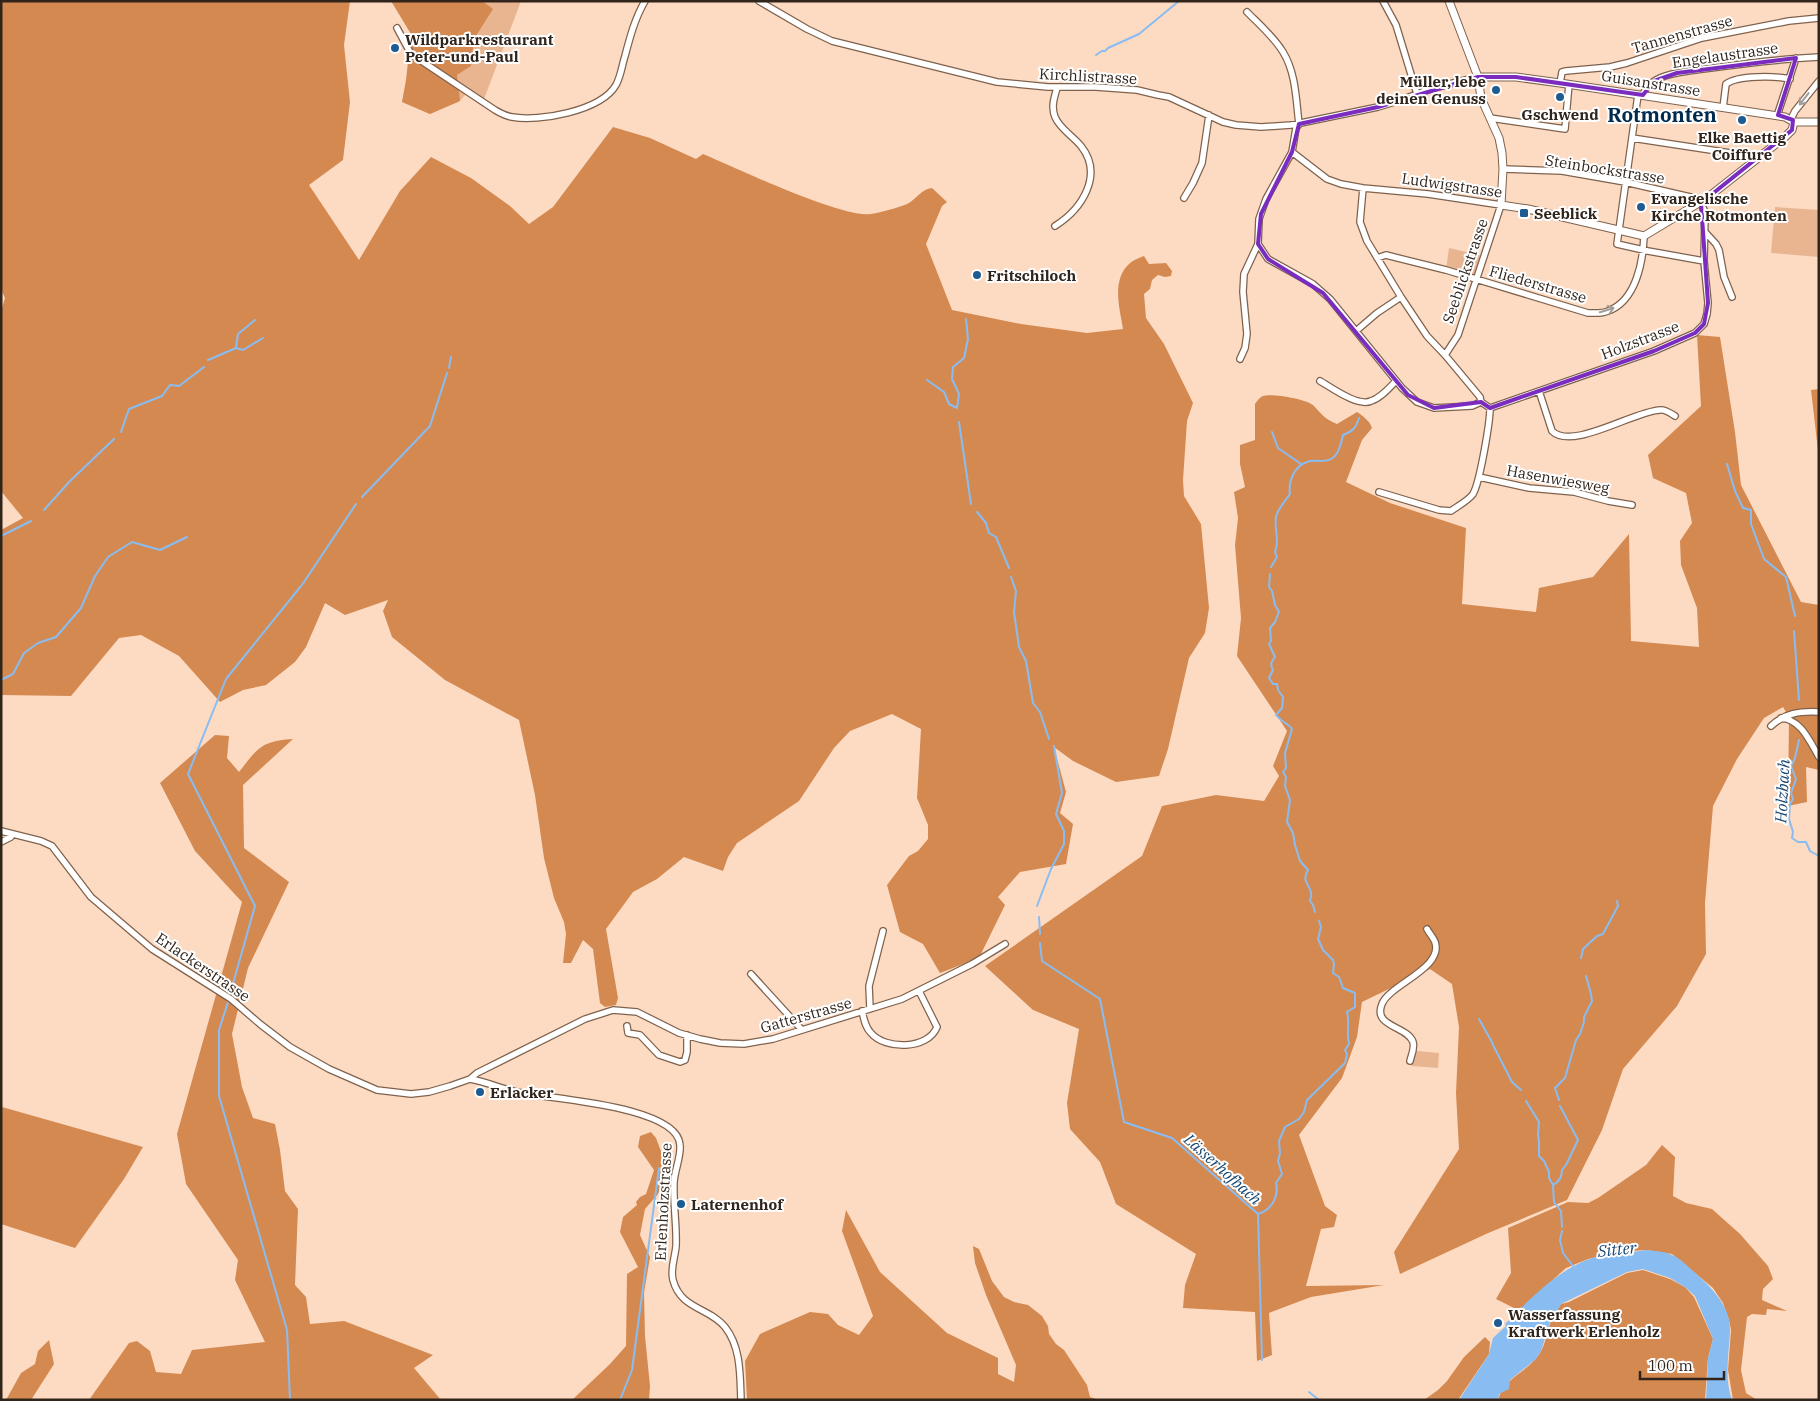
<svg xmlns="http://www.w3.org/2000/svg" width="1820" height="1401" viewBox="0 0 1820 1401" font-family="'IBM Plex Serif',serif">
<rect width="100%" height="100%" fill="#fddbc3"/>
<path fill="#e9b591" d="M393,1h128l-37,98 -15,-9 -9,11 -30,13 -28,-12 15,-57z
M1775,207l44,3v47l-48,-4z
M1449,248l35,8 -8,23 -30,-9z
M1417,1051l22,2 -1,15 -27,-2 3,-13z"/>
<path fill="#d48951" d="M1,1h349l-6,44 6,57 -7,58 -34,25 50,75 41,-69 31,-34 40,21 39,28 19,18 24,-17 60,-80 37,11 46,21 7,-5c31,13 140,65 168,60 11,-2 26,-6 36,-10 10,-5 14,-15 25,-16l15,14 -5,4 -16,38 26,66 69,14 66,9 36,-4c-3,-20 -12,-48 6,-65 4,-4 10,-6 15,-8l5,8 17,-1 6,8 -1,5 -6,1 -7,-2 -6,5 -2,9 -6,5 2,24 18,26 29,59 -6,18 -4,59 1,16 17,28 8,84 -4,25 -16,25 -21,91 -9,27 -43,6 -43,-21 -19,-14 12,45 -6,21 13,11 -7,40 -46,8 -22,25 7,8 -26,53 -39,15 -17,-29 -23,-12 -13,-47 22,-29 9,-5 10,-12v-14l-11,-27 4,-69 -29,-15 -42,17 -16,17 -35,53 -62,42 -9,14 -5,14 -39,-14 -27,22 -24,13 -27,37 12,69 -2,7 -11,2 -5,-4 -7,-54 -10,-9 -12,23h-8l3,-29 -2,-12 -10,-24 -10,-40 -9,-63 -16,-75 -74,-40 -53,-43 -9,-26 5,-11 -43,15 -20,-12 -19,44 -11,15 -29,23 -23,5 -23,12 -41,-46 -38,-21 -22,3 -48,58 -70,-1v-165l22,-12 -22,-27v-180l4,-13 -4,-9z
M391,1h91l11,8 -19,30 -3,27 -14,9 3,26 -30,13 -28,-12 4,-22 5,-46z
M1697,335l23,2 15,95 6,53 60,117 18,3v165l-13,-3 1,35 -19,4 1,-89 -6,-10 -19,11 -27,41 -24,47 -8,97 1,51 -29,52 -54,63 -21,61 -35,70 -81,34 -86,40 -6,-22 65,-103 -3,-56 3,-66 -7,-43 -22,-15 -68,33 -5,35 -15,41 -43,57 26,71 12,9 -3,12 -13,2 -15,57 78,-1 -73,12 -42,16 3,42 -15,6 -2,-49 -72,-4 2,-23 11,-31 -80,-50 -16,-42 -30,-33 -3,-26 12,-74 -46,-19 -48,-44 157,-110 20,-50 54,-11 48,6 15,-25 -6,-10 14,-35 -50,-75 4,-38 -6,-73 3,-27 -4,-26 11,-5 -5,-23v-19l15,-5v-36c2,-3 5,-7 8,-8 8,-3 43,3 50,9 8,8 11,14 24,19l20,-12c6,4 13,9 15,16l-10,12 -16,42 44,21 76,25 -4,76 74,8 3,-24 54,-11 36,-43 2,107 68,6 -2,-39 -16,-43 -1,-24 12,-18 -6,-30 -33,-15 -5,-23 53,-49z
M1819,389v70l-8,-69z
M215,735l14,1 -2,22 12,14c19,-24 22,-31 54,-33l-50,46 1,63 45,34 -41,86 -16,66 10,53 11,31 22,6 5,26 5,41 13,18 -3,76 11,12 4,27 34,-3 89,34 -19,13 27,32h-352l40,-57 8,-2 13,10 6,21 25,2 11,-24 73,-8 -30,-62 3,-20 -52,-76 -9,-50 65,-232 -47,-51 -35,-68z
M2,1107l141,40 -19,32 -49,69 -74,-24z
M651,1132l5,6 12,32 -10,24 -13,15 -5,26 10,22 -6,36 1,43 5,50 -1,14h-77l38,-36 16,-18 1,-72 11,-7 -18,-35 3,-15 14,-12 -1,-3 4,-5 6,-3 8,-24 -16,-23 2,-11z
M1662,1145l13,12 -2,39 13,7 26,6 28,25 28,32 5,13 -10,10 -1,11 25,11 -20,-2 -1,6 -14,-1 -5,3 -6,53 5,23 11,7h-24l-5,-30 3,-40 -2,-10 -6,-17 -10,-15 -41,-34 -26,-4 -29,2 -29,7 -22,9 -43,39 -7,2 -20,-10 15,-26 -3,-45 60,-26 20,1 10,-5 48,-33z
M846,1210l34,62 67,61 51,25v16l16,8 2,-17 -30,-70 -11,-32 -2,-17 6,3 13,32 12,16 10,5 14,3 14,11 6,10 1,8 7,10 8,6 23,35 3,12 9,3h-352l-2,-39 15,-27 50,-22 18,2 10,11 21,10 14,-19 -31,-85z
M1643,1270l27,9 15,8 9,10 19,42 -5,19 -3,42h-207c5,-21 27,-27 39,-43 8,-9 9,-22 13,-33 2,-7 7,-14 11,-20l8,-2 58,-29z
M1485,1337l5,5 -1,12 -31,46h-34l14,-10 9,-9 17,-24z
M49,1340l5,24 -23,36h-25l15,-27 14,-9 3,-13z"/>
<path fill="#89bdf1" d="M1646,1250c8,1 19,1 26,5 8,3 15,11 21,16 18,16 38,35 37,60 -1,22 -6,48 2,69h-26l2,-42 5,-19 -18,-43 -10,-9 -15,-9 -27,-9 -16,3 -66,32 -11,19 -9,28 -5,8 -26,21 -1,9 -10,5 -1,6h-39l30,-46 4,-16 13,-12 -1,-2c26,-26 58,-60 95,-68 16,-3 31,-3 46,-6z"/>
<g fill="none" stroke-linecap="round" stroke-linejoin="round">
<path stroke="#89bdf1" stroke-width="2" d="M1096,55l6,-4h3l3,-3 31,-14 40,-33
M236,347l2,-13 17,-14
M208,360l28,-12 7,2 20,-12
M449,368l2,-11
M927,380l17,12 5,12 8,4 2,-14 -7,-15 1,-12 11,-9 4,-19 -2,-20
M959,422l12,82
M121,432l8,-23 33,-13 8,-11 9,1 25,-19
M1272,432l6,16 23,16
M1727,464l8,27 8,17 8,2v14l13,35 22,18 9,39
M362,497l68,-71 17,-53
M44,510l26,-29 44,-42
M977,512l9,11 3,10 7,4 13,31
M1,536l30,-15
M1271,567l6,-10 -2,-5c5,-11 -1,-23 1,-35 0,-5 11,-19 14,-23 -2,-14 5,-28 17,-32 7,-3 17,1 24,-3 8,-4 10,-16 12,-24 10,-4 13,-7 16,-17
M1270,574l-1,13 3,4 3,14 4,7 -4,10 -5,6 1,13 -2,3 6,13c-4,5 -5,7 -2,13l-4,8 4,6h4l1,6 5,7 -1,11 -6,7c5,7 12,8 16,14l-7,24 1,15 -3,4 3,5 -1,9 5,14 -3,22 6,11 2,12 5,16 8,9c-7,12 2,14 3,23 1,3 -1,6 -1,8l3,4 2,7
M1011,577l5,14 -2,21 5,35 7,14 7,42 7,9 9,27
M302,585l54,-81
M1794,631l5,69
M1,680l12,-6 11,-21 14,-10 18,-6 25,-29 14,-32 13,-19 24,-15 28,8 27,-13
M1799,740l-4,18 -4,8 5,13 -5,14 2,6 -3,5 -1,15 4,13 -1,6 6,4h8l4,9 9,5
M1037,906l14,-37 13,-25v-13l-8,-17 6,-21 -8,-47
M1039,917l1,17
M1040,943l2,18 58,38 24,123 48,16 86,76 4,146
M1581,958l2,-9 14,-13 6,-2 15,-28 -1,-5
M230,994l25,-88 -67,-132 38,-95 75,-93
M228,1002l-9,28v66l68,234 3,70
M1479,1019l14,25
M1493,1045l19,37 9,8
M1559,1100l-4,-12 10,-10 11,-38 4,-6 4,-12v-5l8,-16 -1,-7 -5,-18
M1526,1101l13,21 -1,13 1,6v15l5,5 5,11v6l4,7 1,17 7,9 1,16
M1553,1185c6,-3 9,-9 9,-15l4,-5 12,-25 -18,-34
M1258,1214c14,-4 21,-18 18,-31l6,-9 -4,-13 2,-8 -1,-12 6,-14 14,-8 5,-7 3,-12 38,-37 2,-9 -2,-4 4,-6c-3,-11 1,-21 -2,-32l8,-5v-14l-12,-5 -4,-11 -6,-4 1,-9 -1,-4 -10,-10 -5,-11 3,-12 -2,-6
M1562,1231l-2,9 3,13 10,13
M1309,1392l10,8
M620,1400l12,-30 27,-202"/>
<defs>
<path id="minor" d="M759,1l48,28 25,12 165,41 51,5h48l41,3 21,5 11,2 54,25 13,3 25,2 30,-2 87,-18 23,-7 32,-12 45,-11
M1383,1l13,24 21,69
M397,28l14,26 84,56c5,3 11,6 17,7 27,5 89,-6 104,-32 5,-9 6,-20 9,-29 5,-19 10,-38 20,-55
M1560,83l2,-11 4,-1 44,-4 17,-4 75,-25 87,-17 30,-3
M1638,95l-21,149 31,7 56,10
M1643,95c3,-10 13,-16 22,-19 15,-5 31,-6 46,-8 36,-5 71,-9 108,-11
M1723,108l3,-24c12,-9 49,-8 64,-5
M1777,116l19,-58
M1490,118l75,11 4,-45
M1791,119l4,-8 24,-30
M1632,138l118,18 5,3
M1292,152l35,27 14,5 22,4 65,6 73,11 -43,130 -13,20
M1363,188l-3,34 7,19 34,56 26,39 18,19 35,42 1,5
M1184,198l9,-15 9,-20 7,-48
M1055,226c27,-17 49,-51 26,-80 -8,-10 -21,-17 -26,-29 -4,-10 -1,-19 2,-29
M1705,232l11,12 3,6 5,27 8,20
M1258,244l10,15 45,25 17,15 72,89 15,14 17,6 38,-2 9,-4
M1377,258l9,-3 60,15 142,43c7,0 14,1 20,-2 28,-10 35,-49 36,-75
M1356,331l21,-18 24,-16
M1240,359l5,-11 2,-14 -4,-42 1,-18 14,-30 1,-25 7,-20 26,-47 4,-24 3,-4c-3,-24 -3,-51 -16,-72 -9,-15 -24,-28 -36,-40
M1320,381c12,7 38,26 51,20 10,-3 18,-13 25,-20
M1539,391l13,40c20,20 82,-20 108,-21 5,-1 10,3 15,6
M1481,402l9,6 164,-57 41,-18 9,-9 3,-10 1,-11 -4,-42 1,-45 -1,-6 -5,-11 -74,-17 -63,-11 -59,-2
M1479,477l50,11 45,4 34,9 24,4
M1379,492l60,18 12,1c7,-5 18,-11 22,-17 7,-12 17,-72 17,-86
M1781,718c20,1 29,24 38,39
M1771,726c14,-13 29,-15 48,-14
M1,831l40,10 11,5 39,51 61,52 79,50 29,25 30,23 39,22 48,21 34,4 18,-2 21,-6 20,-7 7,-6 108,-54 28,-9 24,2 42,21 21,6 20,4 24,1 29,-5 129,-40 70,-35 33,-20
M1,842l10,-5 1,-3
M751,974l51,56
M870,1009l-1,-23 14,-55
M862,1011c2,8 3,16 9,22 14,17 57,17 66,-6l-18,-36
M627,1026l1,7 12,2 19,20 21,7 5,-2 2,-8v-17
M1410,1061c1,-5 5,-13 3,-19 -5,-16 -41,-15 -31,-38 7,-19 62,-36 53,-62 -2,-5 -6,-9 -8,-13
M470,1079c18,3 34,11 52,14 30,6 156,13 158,52 1,12 -5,24 -6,37 -1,22 3,43 2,64 -1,12 -6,23 -3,34 8,30 36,27 52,47 16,20 15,48 16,73"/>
<path id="tertiary" d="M1449,1l29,76 3,21 18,40 3,15 1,16 -2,36 27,4 116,27 63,-38 79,-62 6,-6 2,-8
M1478,77h38l44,6 225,34 9,5h25"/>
</defs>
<use href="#minor" stroke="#7f624d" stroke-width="8"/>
<use href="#tertiary" stroke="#7f624d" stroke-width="9"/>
<use href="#minor" stroke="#fff" stroke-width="5.5"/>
<use href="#tertiary" stroke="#fff" stroke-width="7"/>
</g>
<defs><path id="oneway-shaft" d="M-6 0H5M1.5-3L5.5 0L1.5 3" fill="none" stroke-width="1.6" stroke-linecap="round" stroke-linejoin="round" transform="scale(1.25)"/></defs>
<g stroke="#a29c98">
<use href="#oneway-shaft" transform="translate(1804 99) rotate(128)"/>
<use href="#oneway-shaft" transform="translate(1607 310) rotate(-17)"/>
</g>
<path fill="none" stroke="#7b2cbf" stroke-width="4" stroke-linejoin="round" d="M1796,58l-18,57 15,5 -1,10 -91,73 7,100 -4,21 -9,9 -41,18 -164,57 -9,-6 -47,6 -26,-13 -85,-102 -55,-34 -10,-15 3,-30 31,-62 7,-28 79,-17 100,-30h38l127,18 11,-14 23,-8z"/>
<g fill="#1d5b91" stroke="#fff" stroke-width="2">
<circle cx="395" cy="48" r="5"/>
<circle cx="1496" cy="90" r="5"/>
<circle cx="1560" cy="97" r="5"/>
<circle cx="1742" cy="120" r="5"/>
<circle cx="1641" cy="207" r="5"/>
<rect x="1519" y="208" width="10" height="10" rx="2.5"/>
<circle cx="977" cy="275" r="5"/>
<circle cx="480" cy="1092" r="5"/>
<circle cx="681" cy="1204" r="5"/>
<circle cx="1498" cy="1323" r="5"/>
</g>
<g text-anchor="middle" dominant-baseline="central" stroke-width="4" stroke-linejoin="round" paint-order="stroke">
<g font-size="15" fill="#31241b" stroke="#fff">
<text transform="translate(1682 34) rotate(-16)">Tannenstrasse</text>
<text transform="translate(1725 55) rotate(-8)">Engelaustrasse</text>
<text transform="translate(1088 76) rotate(3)">Kirchlistrasse</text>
<text transform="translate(1651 83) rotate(9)">Guisanstrasse</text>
<text transform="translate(1605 169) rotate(9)">Steinbockstrasse</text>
<text transform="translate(1452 185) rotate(8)">Ludwigstrasse</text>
<text transform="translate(1465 271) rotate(-71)">Seeblickstrasse</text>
<text transform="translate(1538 284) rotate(16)">Fliederstrasse</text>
<text transform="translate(1640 340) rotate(-21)">Holzstrasse</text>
<text transform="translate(1558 479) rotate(10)">Hasenwiesweg</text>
<text transform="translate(203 967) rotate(34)">Erlackerstrasse</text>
<text transform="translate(806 1015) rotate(-16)">Gatterstrasse</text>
<text transform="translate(663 1202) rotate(-87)">Erlenholzstrasse</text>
</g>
<g font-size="15" font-weight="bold" fill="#31241b" stroke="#fff" text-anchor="start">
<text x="405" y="39">Wildparkrestaurant<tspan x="405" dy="17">Peter-und-Paul</tspan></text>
<text x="1486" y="81" text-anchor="end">Müller, lebe<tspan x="1486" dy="17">deinen Genuss</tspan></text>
<text x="1560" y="114" text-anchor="middle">Gschwend</text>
<text x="1742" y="137" text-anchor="middle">Elke Baettig<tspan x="1742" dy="17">Coiffure</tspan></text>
<text x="1651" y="198">Evangelische<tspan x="1651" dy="17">Kirche Rotmonten</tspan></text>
<text x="1534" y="213">Seeblick</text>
<text x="987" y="275">Fritschiloch</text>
<text x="490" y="1092">Erlacker</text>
<text x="691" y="1204">Laternenhof</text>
<text x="1508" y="1314">Wasserfassung<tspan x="1508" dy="17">Kraftwerk Erlenholz</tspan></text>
</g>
<g font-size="16" font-style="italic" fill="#174670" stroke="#fff">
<text transform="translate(1782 791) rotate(-87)">Holzbach</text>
<text transform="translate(1223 1169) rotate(42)">Lässerhofbach</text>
<text transform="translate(1617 1249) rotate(-6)">Sitter</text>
</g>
<g font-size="20" font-weight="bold" fill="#002b4f" stroke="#fff">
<text x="1662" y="114">Rotmonten</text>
</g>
</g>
<rect width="1820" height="1401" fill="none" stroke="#31241b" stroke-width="5"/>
<path d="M1640 1371v8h84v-8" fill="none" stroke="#31241b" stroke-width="2.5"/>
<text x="1648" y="1371" font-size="15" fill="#31241b" stroke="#ffffff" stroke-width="4" paint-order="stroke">100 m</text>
</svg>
